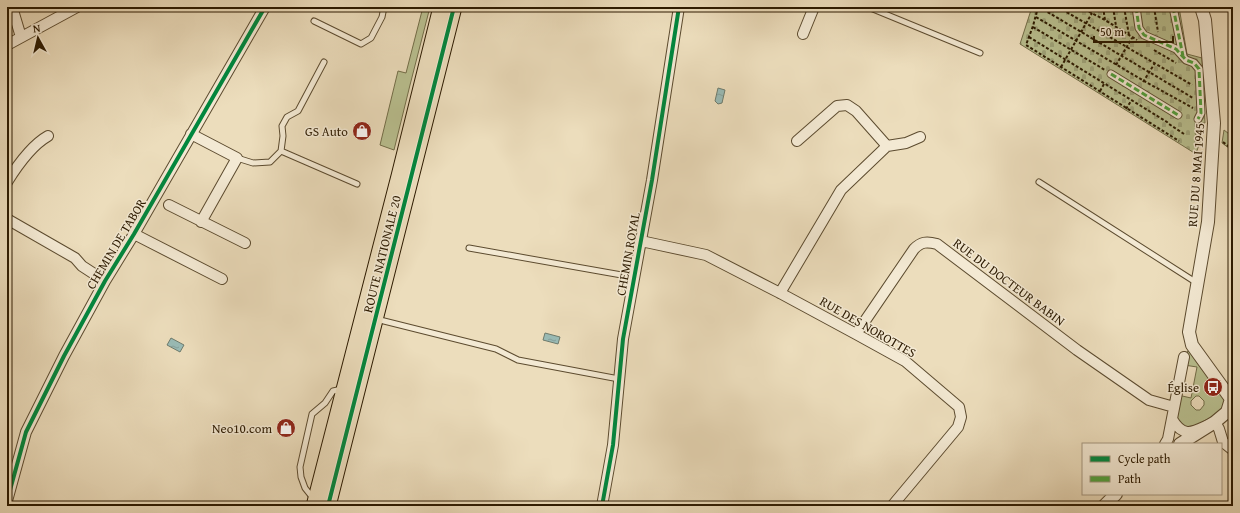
<svg xmlns="http://www.w3.org/2000/svg" width="1240" height="513" viewBox="0 0 1240 513" font-family="'Gentium Book Plus',serif">
<defs>
<pattern id="cemetery-stones" width="16" height="16" patternUnits="userSpaceOnUse"><rect width="16" height="16" fill="#b9c090"/><path d="M2 7V4a2 2 0 0 1 4 0v3zM10 15v-3a2 2 0 0 1 4 0v3z" fill="#9fa47a"/></pattern>
<pattern id="water-ripples" width="26" height="14" patternUnits="userSpaceOnUse"><rect width="26" height="14" fill="#99bbb6"/><path d="M2 4q2-2 4 0t4 0M15 11q2-2 4 0t4 0" fill="none" stroke="#84a09b"/></pattern>
</defs>
<rect width="100%" height="100%" fill="#ecddbc"/>
<filter id="stains"><feTurbulence type="fractalNoise" baseFrequency=".005" numOctaves="4"/><feColorMatrix values="0 0 0 0 .2 0 0 0 0 .09 0 0 0 0 .02 0 0 0 .5 -.17"/></filter>
<radialGradient id="worn" r=".72"><stop offset=".6" stop-color="#630" stop-opacity="0"/><stop offset="1" stop-color="#630" stop-opacity=".3"/></radialGradient>
<path fill="#b9c090" stroke="#726d48" fill-rule="evenodd" d="M423,7h7l-20,78 -16,65 -14,-5 18,-74 8,2z
M1224,130l9,7v14l-11,-8z
M1192,345l39,54 -4,13 -38,20 -17,-13 12,-62zM1184,365l13,2 -6,31 -13,-3zM1196,396h3l5,5v4l-4,5h-4l-5,-5v-4z"/>
<path fill="url(#cemetery-stones)" stroke="#726d48" d="M1032,7h147l8,47 15,4 3,65h-3l-7,11 6,4 -5,16 -176,-110z"/>
<path fill="url(#water-ripples)" stroke="#6d7b6d" d="M718,88l7,2 -3,13 -4,1 -3,-3z
M545,333l15,4 -2,7 -15,-4z
M171,338l13,7 -4,7 -13,-7z"/>
<g fill="none" stroke-linecap="round" stroke-linejoin="round">
<defs>
<path id="service" d="M868,7l112,46
M314,21l47,23 10,-6 11,-21 2,-10
M324,62l-26,49 -11,6 -5,9 1,10 -2,15 76,33
M237,158l16,5 17,-1 11,-11
M1039,182l158,101
M469,248l164,29
M376,319l120,30 22,11 101,19
M313,498l-8,-10 -4,-11 -1,-10 12,-53 13,-11 8,-12 9,-2"/>
<path id="pedestrian" d="M1136,7l3,21 5,7 32,14 10,11 8,3 5,6 2,44 -3,6
M1173,7l10,49
M1111,74l67,41"/>
<path id="minor" d="M12,7l9,30
M803,34l11,-27
M7,45l70,-38
M191,134l46,24 -36,64
M797,141l40,-35 10,-1 9,6 31,35
M7,182c10,-16 25,-37 41,-46
M169,205l76,38
M7,219l68,39 7,8 23,15
M134,234l88,45
M641,241l65,14 74,38 76,41 49,27 54,46 2,10 -3,10 -66,79
M780,293l61,-103 46,-44 19,-3 14,-6
M856,334l58,-85c7,-7 12,-8 23,-5l140,106 72,50 25,7
M1172,419c13,22 23,11 43,3l4,7 4,13 10,8
M1165,444l3,-5 16,-82
M7,501l19,-69 38,-76 41,-75 29,-47 131,-227
M602,506l11,-61 10,-106 29,-159 27,-173"/>
<path id="tertiary" d="M1201,7l4,13 9,103 -6,99 -19,110 3,13 39,54 2,1
M1180,444l35,-22 12,-10 4,-13
M1104,506l12,-12"/>
<path id="primary" d="M314,506l85,-330 42,-169
M328,506l126,-499"/>
</defs>
<use href="#service" stroke="#5c4b2f" stroke-width="7"/>
<use href="#pedestrian" stroke="#5c4b2f" stroke-width="9"/>
<use href="#minor" stroke="#5c4b2f" stroke-width="12"/>
<use href="#tertiary" stroke="#5c4b2f" stroke-width="14"/>
<use href="#primary" stroke="#2c1a00" stroke-width="17"/>
<path stroke="#2c1a00" stroke-width="2" stroke-dasharray="3 2" stroke-linecap="butt" d="M1038,7l-5,19 -7,19 153,96
M1039,7l154,91
M1058,7l134,78
M1080,7l25,13 32,20
M1103,7l2,13
M1113,7l3,19
M1124,7l5,28
M1154,7l4,25
M1036,17l108,64 49,27
M1033,27l72,43
M1029,37l138,85 2,2 15,10
M1154,50l22,13
M1116,65l16,-27
M1061,67l31,-54
M1143,82l12,-19
M1100,91l4,-7
M1126,109l5,-8
M1223,142l10,8"/>
<use href="#service" stroke="#f3e9d3" stroke-width="5"/>
<use href="#pedestrian" stroke="#f3e9d3" stroke-width="7"/>
<use href="#minor" stroke="#f3e9d3" stroke-width="10"/>
<use href="#tertiary" stroke="#f3e9d3" stroke-width="12"/>
<use href="#primary" stroke="#ecddbc" stroke-width="15"/>
<path stroke="#51a13c" stroke-width="3" stroke-dasharray="6 3" stroke-linecap="butt" d="M1136,7l3,21 5,7 32,14 10,11 8,3 5,6 2,44 -3,6
M1173,7l10,49
M1111,74l67,41"/>
<defs>
<path id="cycleway" d="M7,501l19,-69 38,-76 41,-75 29,-47 131,-227
M328,506l126,-499
M602,506l11,-61 10,-106 29,-159 27,-173"/>
</defs>
<use href="#cycleway" stroke="#f3e9d3" stroke-width="6"/>
<use href="#cycleway" stroke="#00873e" stroke-width="4"/>
</g>
<defs>
<symbol id="shop-disc" viewBox="-11 -11 22 22"><circle r="9.5" fill="#8f2418" stroke="#f3e9d3"/><path d="M-5-2.5h2.3a2.7 3.5 0 0 1 5.4 0H5L5.5 6h-11ZM-1.5-2.5h3a1.5 2.3 0 0 0-3 0Z" fill="#fff"/></symbol>
<symbol id="bus-disc" viewBox="-11 -11 22 22"><circle r="9.5" fill="#8f2418" stroke="#f3e9d3"/><path d="M-5-6H5V4H4V6H2V4H-2V6H-4V4H-5ZM-3.5-4V0h7V-4ZM-3.5 1.2v1.5H-2V1.2ZM2 1.2v1.5H3.5V1.2Z" fill="#fff"/></symbol>
</defs>
<g fill-rule="evenodd">
<use href="#shop-disc" x="351" y="120" width="22" height="22"/>
<use href="#bus-disc" x="1202" y="376" width="22" height="22"/>
<use href="#shop-disc" x="275" y="417" width="22" height="22"/>
</g>
<g text-anchor="middle" dominant-baseline="central" stroke-width="3" stroke-linejoin="round" paint-order="stroke">
<g font-size="13" fill="#2c1a00" stroke="#f3e9d3" text-anchor="end">
<text x="348" y="131">GS Auto</text>
<text x="1199" y="387">Église</text>
<text x="272" y="428">Neo10.com</text>
</g>
<g font-size="13" fill="#2c1a00" stroke="#f3e9d3">
<text transform="translate(1196 175) rotate(-86)">RUE DU 8 MAI 1945</text>
<text transform="translate(116 244) rotate(-59)">CHEMIN DE TABOR</text>
<text transform="translate(382 254) rotate(-76)">ROUTE NATIONALE 20</text>
<text transform="translate(628 254) rotate(-80)">CHEMIN ROYAL</text>
<text transform="translate(1009 282) rotate(37)">RUE DU DOCTEUR BABIN</text>
<text transform="translate(868 327) rotate(30)">RUE DES NOROTTES</text>
</g>
</g>
<rect width="1240" height="513" fill="none" stroke="#ecddbc" stroke-width="24"/>
<rect x="8" y="8" width="1224" height="497" fill="none" stroke="#2c1a00" stroke-width="2"/>
<rect x="12" y="12" width="1216" height="489" fill="none" stroke="#2c1a00"/>
<rect x="1082" y="443" width="140" height="52" fill="#f3e9d3" stroke="#a3967f"/>
<rect x="1090" y="456" width="20" height="6" fill="#00873e" stroke="#a3967f"/>
<text x="1118" y="463" font-size="12" fill="#2c1a00">Cycle path</text>
<rect x="1090" y="476" width="20" height="6" fill="#51a13c" stroke="#a3967f"/>
<text x="1118" y="483" font-size="12" fill="#2c1a00">Path</text>
<g transform="translate(38 38) rotate(352)" stroke="#f3e9d3" stroke-width="3" paint-order="stroke">
<path d="M0-3L7 15L0 10L-7 15Z" fill="#2c1a00"/>
<text y="-6" font-size="11" font-weight="bold" text-anchor="middle" fill="#2c1a00">N</text>
</g>
<path d="M1094 36v6h79v-6" fill="none" stroke="#2c1a00" stroke-width="2"/>
<text x="1100" y="36" font-size="12" fill="#2c1a00" stroke="#f3e9d3" stroke-width="3" paint-order="stroke">50 m</text>
<rect width="100%" height="100%" filter="url(#stains)"/>
<rect width="100%" height="100%" fill="url(#worn)"/>
</svg>
